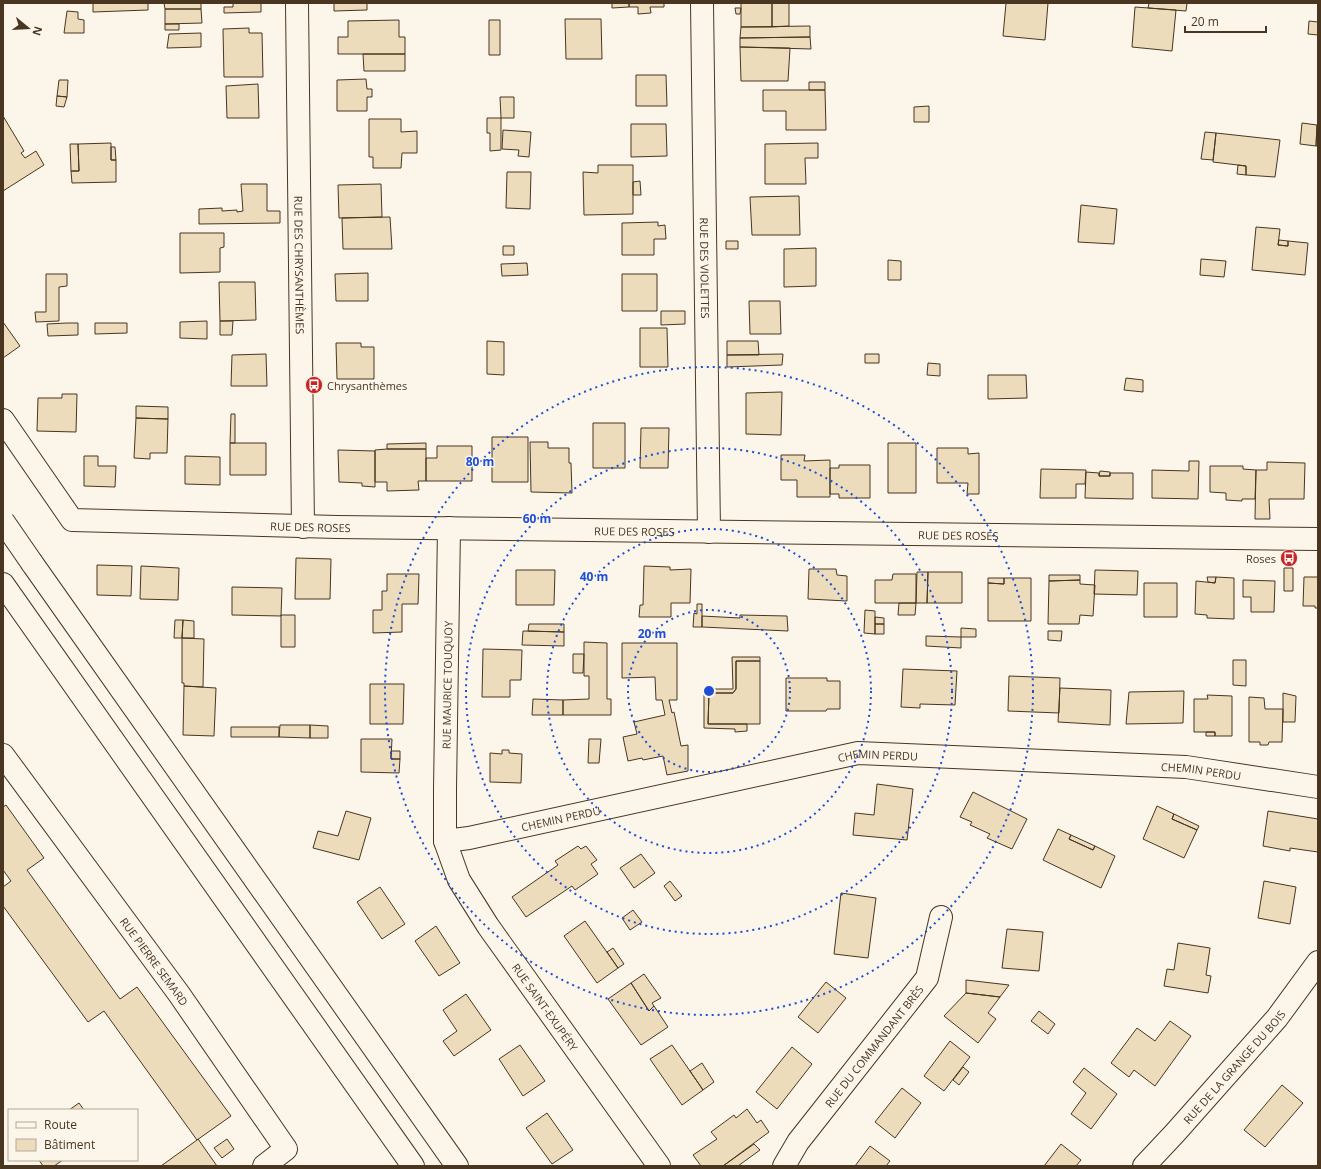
<svg xmlns="http://www.w3.org/2000/svg" width="1321" height="1169" viewBox="0 0 1321 1169" font-family="'Open Sans',sans-serif">
<rect width="100%" height="100%" fill="#fbf6e9"/>
<path fill="#ecdcbc" stroke="#4a3520" d="M93,3h55v7l-55,2z
M164,3h37v6h-36z
M233,3h28v9l-37,1v-6h9z
M334,3h33v7l-33,1z
M612,3h17v4l-17,1z
M629,3h35v4h-14l1,6 -13,1v-7h-9z
M741,3h31v24h-31z
M772,3h17v23l-17,1z
M1006,3h42l-3,37 -42,-4z
M1149,3h38l-1,8 -38,-3z
M1135,7l41,3 -4,41 -40,-4z
M735,8h6l-1,6h-4z
M165,9h36l1,14 -37,1z
M67,11l11,1v7l6,1v13h-20z
M565,19h36l1,40h-36z
M399,20v17h6v17h-67v-17h10v-16z
M489,20h11v35h-11z
M1309,21l9,1v13l-10,-1z
M165,24h14v6h-14z
M810,26v11l-70,1 1,-11z
M249,28v5h13l1,44h-39l-1,-48z
M201,33v14l-34,1 2,-14z
M810,37l1,12 -71,-2v-9z
M740,47l50,1 -2,33h-47z
M363,54h42v17h-41z
M636,75h30l1,31h-31z
M366,79l1,10h5v8h-5v14h-30v-31z
M59,80h9l-1,17 -10,-1z
M809,82h16v8h-16z
M258,84l1,34h-32l-1,-32z
M825,90l1,40h-40v-19h-23v-21z
M57,96l10,1 -3,10 -8,-1z
M500,97h14v21h-13z
M929,106v16h-15v-15z
M3,116l21,35 -3,2 4,5 11,-7 8,14 -41,26z
M487,118h14v32l-11,1v-18h-3z
M369,119h32v13l16,-1v22h-15l-1,15h-28v-11h-4z
M1302,123l15,2 -1,21 -16,-2z
M631,124h35l1,32 -36,1z
M1317,125h1v21h-2z
M503,130l28,2 -2,25 -11,-1 1,-6 -17,-1z
M1205,132l11,1 -3,27 -12,-1z
M1216,133l64,7 -5,37 -29,-2v-9l-33,-4z
M111,143v17h5v22l-44,1 -1,-12h8l-1,-27z
M818,143v15h-13l1,26h-41v-40z
M70,144h8l1,27h-8z
M111,147h4l1,13h-5z
M598,165h35v49l-49,1 -1,-43 15,1z
M1238,165l8,1v9l-9,-1z
M507,172h24l-1,37 -24,-1z
M640,181l1,14h-8v-13z
M241,184h26v27h13v12l-81,1v-15l23,-1v3l15,-1v2l6,-1z
M381,184l1,33 -43,1 -1,-33z
M799,196l1,39h-48l-2,-38z
M1081,205l36,4 -3,35 -36,-2z
M390,217l2,32h-49l-1,-31z
M658,222v4l7,-1 1,14h-12v16h-32v-32z
M1256,227l24,2 -2,16 10,1v-5l20,2 -3,32 -53,-5z
M180,233h44v14l-4,1v24l-40,1z
M1279,240l9,1v5l-10,-1z
M726,241h12v8h-12z
M503,246h11v9h-11z
M816,248v38l-32,1v-38z
M1201,259l25,2 -2,16 -24,-2z
M888,260l13,1v19h-13z
M527,263l1,12 -26,1 -1,-12z
M368,273v28h-32l-1,-27z
M46,274h21v12l-8,1v34l-23,1 -1,-10h11z
M622,274h35v37h-35z
M219,282h36l1,38 -36,1z
M749,301h31l1,33h-31z
M661,311h24v13l-24,1z
M207,321v18l-27,-1v-16z
M220,321h13l-1,14h-12z
M3,322l17,24 -17,12z
M67,323h11v12l-30,1 -1,-12z
M95,323h32v10l-32,1z
M640,328h27l1,39h-28z
M487,341l17,1v33l-17,-1z
M727,341h31l1,14h-32z
M336,343h25v4h13v32h-37z
M266,354l1,32h-36l1,-31z
M783,354l-1,11 -55,2v-12z
M865,354h14v9h-14z
M928,363l12,1v12l-13,-1z
M988,375h38l1,23 -39,1z
M1126,378l17,2v12l-19,-2z
M782,392l-1,43 -35,-1v-41z
M62,394h15l-1,38 -39,-1 1,-33h24z
M136,406l32,1v12l-32,-1z
M231,414h4v29h-5z
M136,418l32,1 -1,34h-17v6l-16,-1z
M593,423h32v45h-32z
M641,428h28l-1,40h-28z
M492,437h36v45h-36z
M530,442h18v6h21v15h2l1,30 -41,-1z
M230,443h36v32h-36z
M426,443v6h-39v-5z
M888,443h28v50h-28z
M437,446h35v35h-46v-23h11z
M937,448h31v6l11,-1v41h-12l1,-11h-31z
M387,449h39v32h-8l1,9 -32,1v-9h-12v-32z
M338,450l37,1v36l-13,-1v-3l-23,-1z
M781,455h24l-1,6 26,-1v37h-33v-17h-16z
M84,456h14v10h18l-1,21 -31,-1z
M185,456l35,1v28l-35,-1z
M1189,461h10l-1,38 -46,-1v-28l37,1z
M1267,462l38,1 -1,36h-35l1,20h-15l1,-49h11z
M839,465h31v33h-31v-4h-9v-26h9z
M1210,466h33v3l13,1 -1,29h-13v2l-16,-1v-7l-16,-1z
M1041,469l45,1 -1,14h-9v14h-36z
M1100,471l10,1v4h-11z
M1086,472l13,1v3h11v-3h23v26l-48,-1z
M296,558l35,1 -1,40h-35z
M97,565l35,1 -1,30 -34,-1z
M141,566l38,2 -1,32 -38,-1z
M644,566l26,1v3l21,-1 -1,34h-19v14h-32l1,-12h3z
M1284,568h9v23h-9z
M809,569h27l1,6 10,1v25l-39,-2z
M516,570h39l-1,35h-38z
M1095,570l43,1 -1,24 -43,-1z
M917,572h11l-1,31h-11z
M928,572h34v31h-35z
M387,574h32l-1,30h-16v28l-29,1v-23h9v-19h5z
M893,574h23v29h-41v-23h17z
M1049,575h31v5l-31,1z
M1207,577h9l-1,6 -7,-1z
M1216,577l18,1v41l-27,-1v-3l-12,-1 1,-33 19,2z
M1304,577h14v31h-3v-2h-12z
M988,578h16v6l-16,-1z
M1004,578h27v43h-43v-38l16,1z
M1080,580v4l15,1 -2,31 -13,-1 -1,9h-31l1,-43z
M1243,580l32,1 -1,31h-23v-15h-8z
M1144,583h33v34h-33z
M232,587l50,1 -1,28 -49,-1z
M899,603h17l-1,12h-17z
M697,604h5v23h-9l1,-14 3,1z
M865,610l10,1v23l-11,-1z
M281,615h14v32h-14z
M740,615l47,1 1,15 -86,-4v-11l38,2z
M875,617l9,1v6h-9z
M175,620h8l-1,18h-8z
M183,620l11,1v17h-12z
M529,624h35v8l-36,-1z
M875,624h9v10h-9z
M961,628l15,1v8h-15z
M523,631l41,1v14l-42,-1z
M1048,631h14l-1,10 -13,-1z
M926,636l35,1v11l-35,-2z
M182,638l22,1 -1,48 -19,-1v-3h-2z
M584,642l23,1v56h4v16h-48v-15l26,-1v-23h-5z
M622,643h55v57h-8l3,13 2,-1 7,34 7,-1v26l-21,4 -4,-19 -20,4 -1,-2 -14,3 -5,-24 14,-3 -3,-12 31,-7 -3,-15h-6l-1,-23 -33,1z
M483,649l39,1 -1,30h-11v17h-28z
M573,654h11l-1,19h-10z
M732,657h28v4h-24v28l-3,4h-24l-1,31h39v7l-12,1v-3l-31,-1v-39h29z
M1233,660h13v26l-13,-1z
M736,661h24v63h-52l1,-31h24l3,-4z
M903,669l54,2 -2,34 -35,-1v4l-19,-1z
M1009,676l51,2 -1,35 -51,-2z
M786,678h41v3h13v28h-13l-1,2h-40z
M370,684h34l-1,40h-33z
M184,686l32,2 -2,48 -31,-1z
M1060,688l51,2 -1,35 -52,-3z
M1184,691l-1,32 -57,1 3,-32z
M1283,693l13,3 -1,26h-12z
M1207,695l25,1v40h-17v-4h-21v-33h14z
M1249,697l15,1 1,11h18l-1,33h-13l-1,3h-8v-3h-11z
M533,699l30,1v15h-31z
M280,725h30v13l-31,-1z
M310,725l18,1v12h-18z
M231,727h48v10h-48z
M1206,732h9v4h-9z
M361,739h31l-1,20h9l-1,14 -38,-1z
M589,739h12l-2,24h-11z
M502,750h7v3l13,1 -1,29 -31,-1v-29l12,1z
M391,751h9v8h-9z
M877,784l36,5 -6,51 -54,-5 2,-22 19,2z
M973,792l54,27 -15,30 -25,-11 3,-4 -20,-9 2,-3 -12,-5z
M6,805l38,53 -17,12 93,129 17,-12 94,129 -34,24 -93,-129 -16,11 -85,-116v-19l8,-6 -8,-11v-63z
M1157,806l17,8 -2,5 25,11 -13,28 -41,-19z
M346,811l25,7 -12,42 -46,-12 5,-17 20,5z
M1268,811l50,8v33l-28,-4v3l-27,-5z
M1174,814l25,12 -2,4 -25,-11z
M1058,829l13,6 -2,4 24,11 2,-4 20,10 -14,32 -58,-28z
M1071,835l24,11 -2,4 -24,-11z
M578,846l3,3 5,-3 11,14 -6,4 7,10 -23,16 -3,-4 -46,31 -14,-20 46,-32 -3,-4z
M641,854l14,19 -21,15 -14,-20z
M670,881l12,15 -7,5 -11,-15z
M1264,881l32,6 -6,37 -32,-6z
M380,887l25,37 -23,15 -25,-37z
M841,893l35,5 -8,60 -34,-4z
M633,910l9,12 -12,8 -8,-12z
M585,921l33,47 -21,15 -33,-47z
M436,926l24,37 -21,13 -24,-35z
M1007,929l36,3 -4,39 -37,-3z
M1178,943l32,5 -4,27 5,1 -3,17 -44,-7 3,-17 7,1z
M613,948l11,16 -6,4 -11,-16z
M644,974l17,24 -9,5 2,3 -5,5 -18,-28z
M966,980l43,5 -9,12 -34,-4z
M826,982l20,16 -28,35 -20,-16z
M631,983l18,28 5,-5 14,21 -27,18 -33,-46z
M966,993l34,4 -12,16 8,6 -18,24 -34,-27z
M466,994l25,36 -37,26 -11,-15 14,-10 -14,-21z
M1039,1011l16,13 -7,10 -17,-13z
M1170,1021l21,15 -36,50 -21,-16 -5,7 -18,-14 26,-35 18,13z
M950,1041l20,16 -26,34 -20,-15z
M520,1045l25,36 -22,15 -24,-37z
M672,1045l31,45 -21,15 -32,-46z
M792,1047l20,17 -35,45 -21,-17z
M702,1063l12,19 -11,8 -13,-19z
M963,1067l6,5 -10,13 -6,-5z
M1084,1068l33,26 -26,35 -20,-15 15,-21 -13,-11z
M1282,1085l21,18 -38,44 -21,-17z
M902,1088l19,15 -26,35 -20,-16z
M79,1103l5,7h-15z
M747,1109l10,14 4,-3 8,12 -46,34h-22l-8,-11 24,-16 -6,-7 23,-17 2,3z
M547,1113l26,37 -21,14 -26,-36z
M198,1139l19,27h-56l36,-26z
M227,1139l7,10 -12,9 -8,-10z
M754,1144l6,6 -22,16h-15z
M1061,1144l20,16 -5,6h-32z
M870,1146l20,15 -4,5h-31z
M39,1160h24l-9,6h-11z"/>
<g fill="none" stroke-linecap="round" stroke-linejoin="round">
<defs>
<g id="minor">
<path id="s1" d="M297,3l6,524"/>
<path id="s2" d="M702,3l7,529"/>
<path id="s3" d="M3,420l69,100 265,7 981,12"/>
<path id="s4" d="M449,528l-4,261v52l14,39 29,46 171,240"/>
<path id="s5" d="M3,755l176,239 107,155 -22,17"/>
<path id="s6" d="M445,841l24,-3 389,-85 328,14 132,20"/>
<path id="s7" d="M784,1166l14,-24 129,-164 14,-61"/>
<path id="s8" d="M1144,1166l31,-33 102,-115 41,-56"/>
</g>
<path id="highway" d="M32,563l425,603
M3,584l410,582"/>
</defs>
<use href="#minor" stroke="#4a3520" stroke-width="24"/>
<use href="#highway" stroke="#4a3520" stroke-width="24"/>
<use href="#minor" stroke="#fbf6e9" stroke-width="22"/>
<use href="#highway" stroke="#fbf6e9" stroke-width="22"/>
<defs>
<path id="highway-bridge" d="M3,521l29,42"/>
</defs>
<use href="#highway-bridge" stroke="#4a3520" stroke-width="24" stroke-linecap="butt"/>
<use href="#highway-bridge" stroke="#fbf6e9" stroke-width="22"/>
</g>
<g fill="none" stroke="#1d4ed8" stroke-width="2" stroke-dasharray="2 4">
<circle cx="709" cy="691" r="81"/>
<circle cx="709" cy="691" r="162"/>
<circle cx="709" cy="691" r="243"/>
<circle cx="709" cy="691" r="324"/>
</g>
<defs>
<symbol id="bus-disc" viewBox="-11 -11 22 22"><circle r="9.5" fill="#c62828" stroke="#fbf6e9"/><path d="M-5-6H5V4H4V6H2V4H-2V6H-4V4H-5ZM-3.5-4V0h7V-4ZM-3.5 1.2v1.5H-2V1.2ZM2 1.2v1.5H3.5V1.2Z" fill="#fff"/></symbol>
</defs>
<g fill-rule="evenodd">
<use href="#bus-disc" x="304" y="375" width="20" height="20"/>
<use href="#bus-disc" x="1279" y="548" width="20" height="20"/>
</g>
<g text-anchor="middle" dominant-baseline="central" stroke-width="3" stroke-linejoin="round" paint-order="stroke">
<g font-size="11" fill="#4a3520" stroke="#fbf6e9">
<text stroke="none"><textPath href="#s1" startOffset="262">RUE DES CHRYSANTHÈMES</textPath></text>
<text stroke="none"><textPath href="#s2" startOffset="265">RUE DES VIOLETTES</textPath></text>
<text stroke="none"><textPath href="#s3" startOffset="360">RUE DES ROSES</textPath></text>
<text stroke="none"><textPath href="#s3" startOffset="684">RUE DES ROSES</textPath></text>
<text stroke="none"><textPath href="#s3" startOffset="1008">RUE DES ROSES</textPath></text>
<text transform="translate(447 685) rotate(-89)">RUE MAURICE TOUQUOY</text>
<text stroke="none"><textPath href="#s6" startOffset="442">CHEMIN PERDU</textPath></text>
<text stroke="none"><textPath href="#s6" startOffset="766">CHEMIN PERDU</textPath></text>
<text stroke="none"><textPath href="#s6" startOffset="118">CHEMIN PERDU</textPath></text>
<text stroke="none"><textPath href="#s5" startOffset="256">RUE PIERRE SEMARD</textPath></text>
<text stroke="none"><textPath href="#s4" startOffset="508">RUE SAINT-EXUPÉRY</textPath></text>
<text stroke="none"><textPath href="#s7" startOffset="150">RUE DU COMMANDANT BRÈS</textPath></text>
<text stroke="none"><textPath href="#s8" startOffset="134">RUE DE LA GRANGE DU BOIS</textPath></text>
</g>
<g font-size="11" fill="#4a3520" stroke="#fbf6e9" text-anchor="start">
<text x="327" y="385">Chrysanthèmes</text>
<text x="1276" y="558" text-anchor="end">Roses</text>
</g>
</g>
<circle cx="709" cy="691" r="6" fill="#1d4ed8" stroke="#fbf6e9" stroke-width="2"/>
<g font-size="12" text-anchor="middle" font-weight="bold" fill="#1d4ed8" stroke="#fbf6e9" stroke-width="3" stroke-linejoin="round" paint-order="stroke">
<text x="480" y="466">80 m</text>
<text x="537" y="523">60 m</text>
<text x="594" y="581">40 m</text>
<text x="652" y="638">20 m</text>
</g>
<rect width="1321" height="1169" fill="none" stroke="#4a3520" stroke-width="8"/>
<rect x="8" y="1109" width="130" height="52" fill="#fbf6e9" stroke="#b4a999"/>
<rect x="16" y="1122" width="20" height="6" fill="#fbf6e9" stroke="#b4a999"/>
<text x="44" y="1129" font-size="12" fill="#4a3520">Route</text>
<rect x="16" y="1139" width="20" height="12" fill="#ecdcbc" stroke="#b4a999"/>
<text x="44" y="1149" font-size="12" fill="#4a3520">Bâtiment</text>
<g transform="translate(28 28) rotate(108)" stroke="#fbf6e9" stroke-width="3" paint-order="stroke">
<path d="M0-3L7 15L0 10L-7 15Z" fill="#4a3520"/>
<text y="-6" font-size="11" font-weight="bold" text-anchor="middle" fill="#4a3520">N</text>
</g>
<path d="M1185 26v6h81v-6" fill="none" stroke="#4a3520" stroke-width="2"/>
<text x="1191" y="26" font-size="12" fill="#4a3520" stroke="#fbf6e9" stroke-width="3" paint-order="stroke">20 m</text>
</svg>
